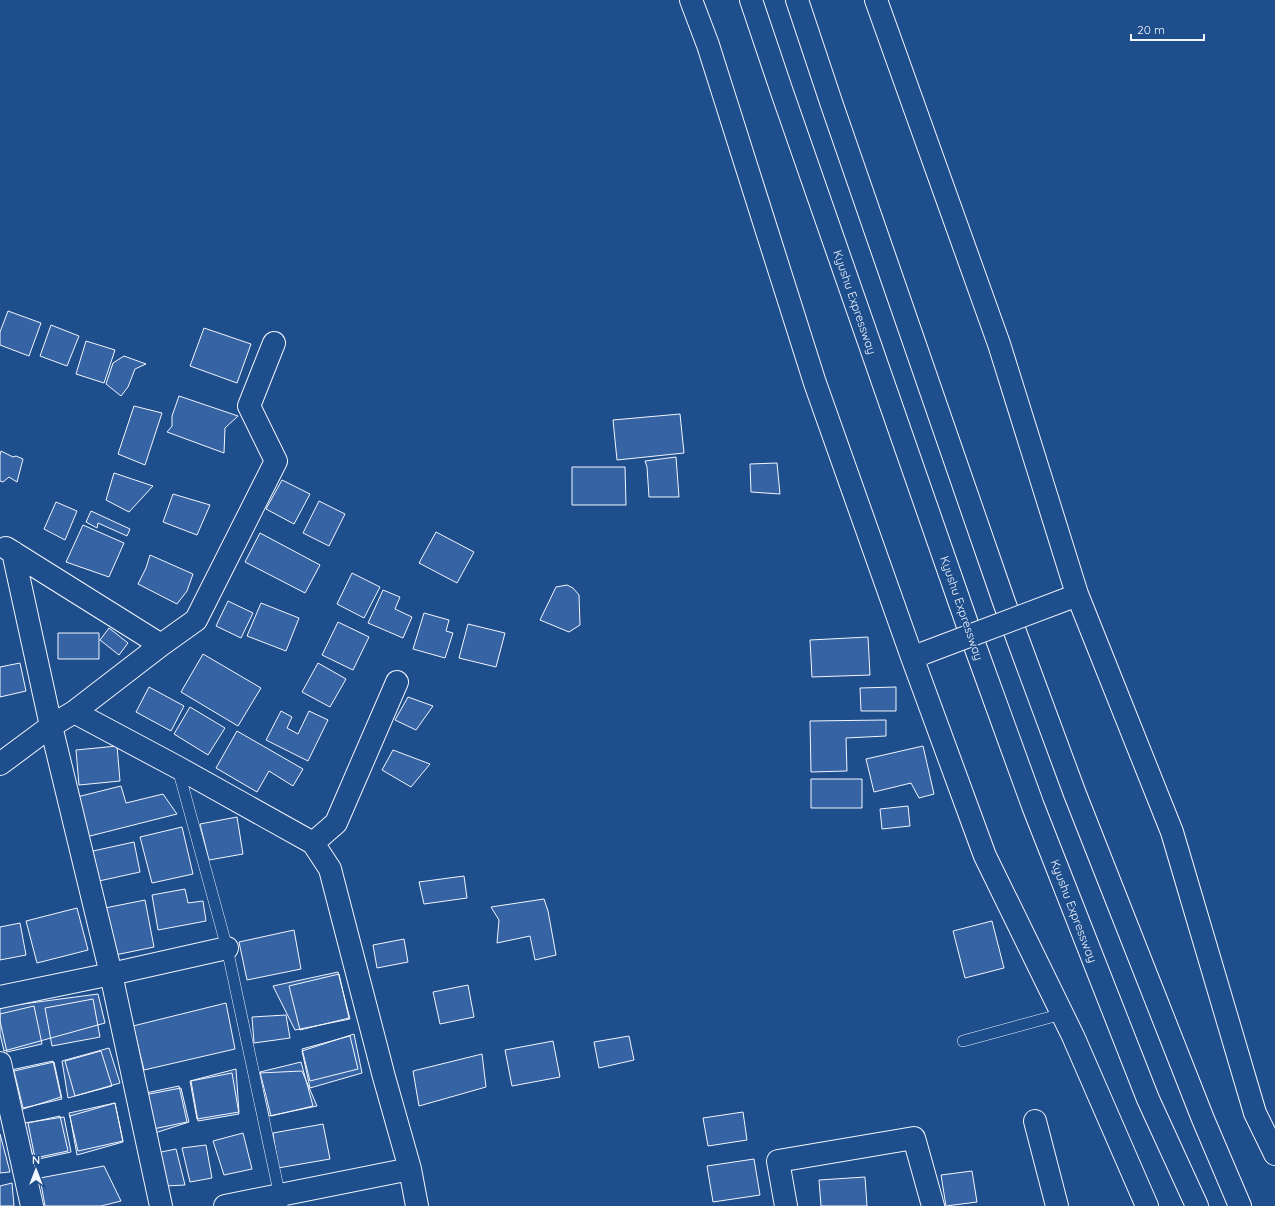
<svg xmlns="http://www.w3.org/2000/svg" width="1275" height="1206" viewBox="0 0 1275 1206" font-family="Quicksand,sans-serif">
<rect width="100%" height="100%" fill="#1f4e8c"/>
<path fill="#3563a3" stroke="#f2f6ff" d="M8,311l33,12 -12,33 -29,-11v-13z
M51,325l28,11 -12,30 -27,-10z
M204,328l47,16 -14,39 -47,-17z
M86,341l29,9 -11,33 -28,-9z
M124,356l22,8 -11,5 -7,18 -7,9 -15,-12 7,-21z
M179,396l59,20 -13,12 -1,25 -57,-21 5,-6v-10z
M134,406l28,7 -17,52 -27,-11z
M680,414l4,39 -67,7 -4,-40z
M1,451l12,6 3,-1 7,3 -6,23 -8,-5 -6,5 -3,-1v-26z
M676,457l3,40h-30l-2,-30 -2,-6z
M777,463l3,31 -29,-2 -1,-28z
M572,467h53l1,38h-54z
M114,473l39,13 -24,26 -23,-12z
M282,480l28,14 -16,30 -28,-15z
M173,494l37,11 -13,30 -34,-13z
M319,501l26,13 -16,32 -26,-13z
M56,502l21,9 -12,29 -21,-11z
M91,511l39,18 -3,7 -29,-13 -1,5 -11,-6z
M83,525l41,18 -15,34 -43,-15z
M436,532l38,20 -17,31 -38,-20z
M260,533l60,32 -15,28 -60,-31z
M150,555l43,19 -6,17 -10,13 -39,-20 8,-16z
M352,573l28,14 -16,31 -27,-14z
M567,585l6,3 6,7 1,30 -11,7 -29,-12 16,-33z
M383,590l17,7 -5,12 17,8 -9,21 -35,-15z
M228,601l25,12 -12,25 -25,-12z
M261,603l38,15 -13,33 -39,-15z
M424,613l25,7 -3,11 7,2 -8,25 -32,-9z
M338,622l31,15 -16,33 -31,-15z
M468,624l37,9 -9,34 -37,-9z
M109,628l19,15 -9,12 -19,-15z
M58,633h41v26h-41z
M868,637l2,38 -58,2 -2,-37z
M203,654l58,34 -23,38 -57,-34z
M20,663l6,28 -26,6v-30z
M318,663l28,16 -16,28 -28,-15z
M149,687l35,19 -13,25 -35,-19z
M896,687v24h-35l-1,-23z
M408,697l25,9 -17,24 -21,-10z
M190,707l35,21 -17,27 -34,-21z
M281,711l11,6 -5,11 11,6 11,-23 19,9 -20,41 -42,-21z
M886,720v16l-40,2 1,33 -36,1 -1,-51z
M237,731l66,38 -10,17 -24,-15 -12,21 -41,-24z
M117,746l3,35 -41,4 -3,-35z
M923,746l11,48 -15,4 -8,-15 -37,9 -8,-33z
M393,750l37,14 -19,23 -29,-17z
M811,779h51v29h-51z
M121,786l5,17 37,-9 14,20 -91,23 -9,-40z
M908,806l2,20 -28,3 -2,-20z
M237,817l6,37 -34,6 -9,-36z
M182,827l11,47 -41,9 -12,-46z
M134,842l6,30 -41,9 -6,-30z
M464,876l3,22 -43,6 -5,-22z
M185,889l3,14 15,-2 3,20 -48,9 -6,-35z
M544,899l4,12 8,44 -21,5 -5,-24 -33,7 2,-23 -8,-13z
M145,900l9,47 -39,8 -10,-47z
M77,908l11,42 -51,13 -11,-42z
M992,921l12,47 -39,10 -12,-47z
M20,923l6,32 -26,5v-33z
M294,930l7,39 -54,11 -8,-38z
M404,939l4,23 -31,6 -4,-23z
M338,972l12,47 -55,11 -22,-44z
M339,974l10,44 -49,12 -11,-44z
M468,985l6,32 -34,7 -7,-32z
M98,994l7,29 -101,28 -4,-17v-27z
M93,999l7,38 -48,9 -7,-38z
M226,1003l9,46 -91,21 -11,-44z
M34,1006l8,38 -35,8 -7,-31v-7z
M286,1015l4,23 -36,5 -2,-26z
M354,1034l8,39 -52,15 -8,-37z
M350,1036l8,33 -48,12 -8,-32z
M629,1036l5,24 -35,8 -5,-26z
M553,1041l7,36 -48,9 -7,-36z
M109,1048l11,35 -52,15 -6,-37z
M101,1051l11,35 -37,10 -10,-35z
M482,1054l4,33 -67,19 -6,-35z
M53,1061l8,36 -41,13 -9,-40z
M54,1062l8,37 -39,9 -9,-37z
M301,1062l12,44 -42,10 -11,-44z
M236,1069l3,43 -42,7 -7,-38z
M302,1071l15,35 -48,10 -10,-43z
M232,1073l7,41 -41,7 -7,-40z
M179,1086l8,36 -34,7 -7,-36z
M181,1088l8,34 -34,11 -11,-38z
M115,1103l8,39 -46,13 -7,-39z
M115,1103l8,38 -45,10 -9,-38z
M743,1112l4,28 -39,6 -5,-28z
M60,1116l8,35 -33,7 -7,-35z
M64,1117l7,35 -37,8 -10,-37z
M323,1124l7,35 -52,9 -5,-35z
M243,1133l9,36 -28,6 -11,-34z
M0,1134l10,38 -10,1z
M206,1145l6,33 -22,4 -8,-34z
M176,1149l9,36 -20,1 -9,-33z
M754,1159l6,36 -47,7 -6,-36z
M104,1166l17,35 -20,5h-56l-5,-28z
M972,1171l5,31 -31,4 -5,-31z
M865,1177l2,29h-46l-2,-26z
M12,1183l2,23h-14v-20z"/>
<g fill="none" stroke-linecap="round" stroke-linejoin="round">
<defs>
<path id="service" d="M178,769l49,179 55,258
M963,1041l99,-27"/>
<path id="minor" d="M691,0l17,45 107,338 97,274 73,199 88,180 74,170
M876,0l123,344 78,250 95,238 83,281 20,41
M6,548l155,97
M13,552l38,174 60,248 50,232
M74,712l103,55 136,76 17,26 54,208 26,92 7,37
M0,764l51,-38 23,-14 87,-67 35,-25 80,-159 -27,-55 25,-63
M313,843l23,-20 61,-141
M0,997l111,-23 116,-26
M0,1063l32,143
M1035,1121l22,85
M225,1206l185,-37
M786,1206l-8,-45 136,-23 19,68"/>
<path id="motorway" d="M751,0l31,92 189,543 62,171 115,293 49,107
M797,0l35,105 172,497 71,192 128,325 37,87"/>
</defs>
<use href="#service" stroke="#f2f6ff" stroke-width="12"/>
<use href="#minor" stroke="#f2f6ff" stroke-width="24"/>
<use href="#motorway" stroke="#f2f6ff" stroke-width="24"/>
<use href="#service" stroke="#1f4e8c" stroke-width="11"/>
<use href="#minor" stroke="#1f4e8c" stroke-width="22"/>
<use href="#motorway" stroke="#1f4e8c" stroke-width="22"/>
<defs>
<path id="minor-bridge" d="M924,653l143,-54"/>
</defs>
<use href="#minor-bridge" stroke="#f2f6ff" stroke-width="24" stroke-linecap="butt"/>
<use href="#minor-bridge" stroke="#1f4e8c" stroke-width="22"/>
</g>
<g text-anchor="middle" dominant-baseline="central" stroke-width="3" stroke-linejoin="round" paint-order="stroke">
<g font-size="12" fill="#f2f6ff" stroke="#1f4e8c">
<text transform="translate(855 302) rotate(71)">Kyushu Expressway</text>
<text transform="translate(962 608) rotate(71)">Kyushu Expressway</text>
<text transform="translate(1074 911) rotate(69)">Kyushu Expressway</text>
</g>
</g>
<g transform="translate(36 1170)" stroke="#1f4e8c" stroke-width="3" paint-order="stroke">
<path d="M0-3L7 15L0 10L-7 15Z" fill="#f2f6ff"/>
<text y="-6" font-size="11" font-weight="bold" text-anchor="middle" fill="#f2f6ff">N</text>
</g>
<path d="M1131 34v6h73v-6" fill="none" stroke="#f2f6ff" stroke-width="2"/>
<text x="1137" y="34" font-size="12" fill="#f2f6ff" stroke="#1f4e8c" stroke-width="3" paint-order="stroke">20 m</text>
</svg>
